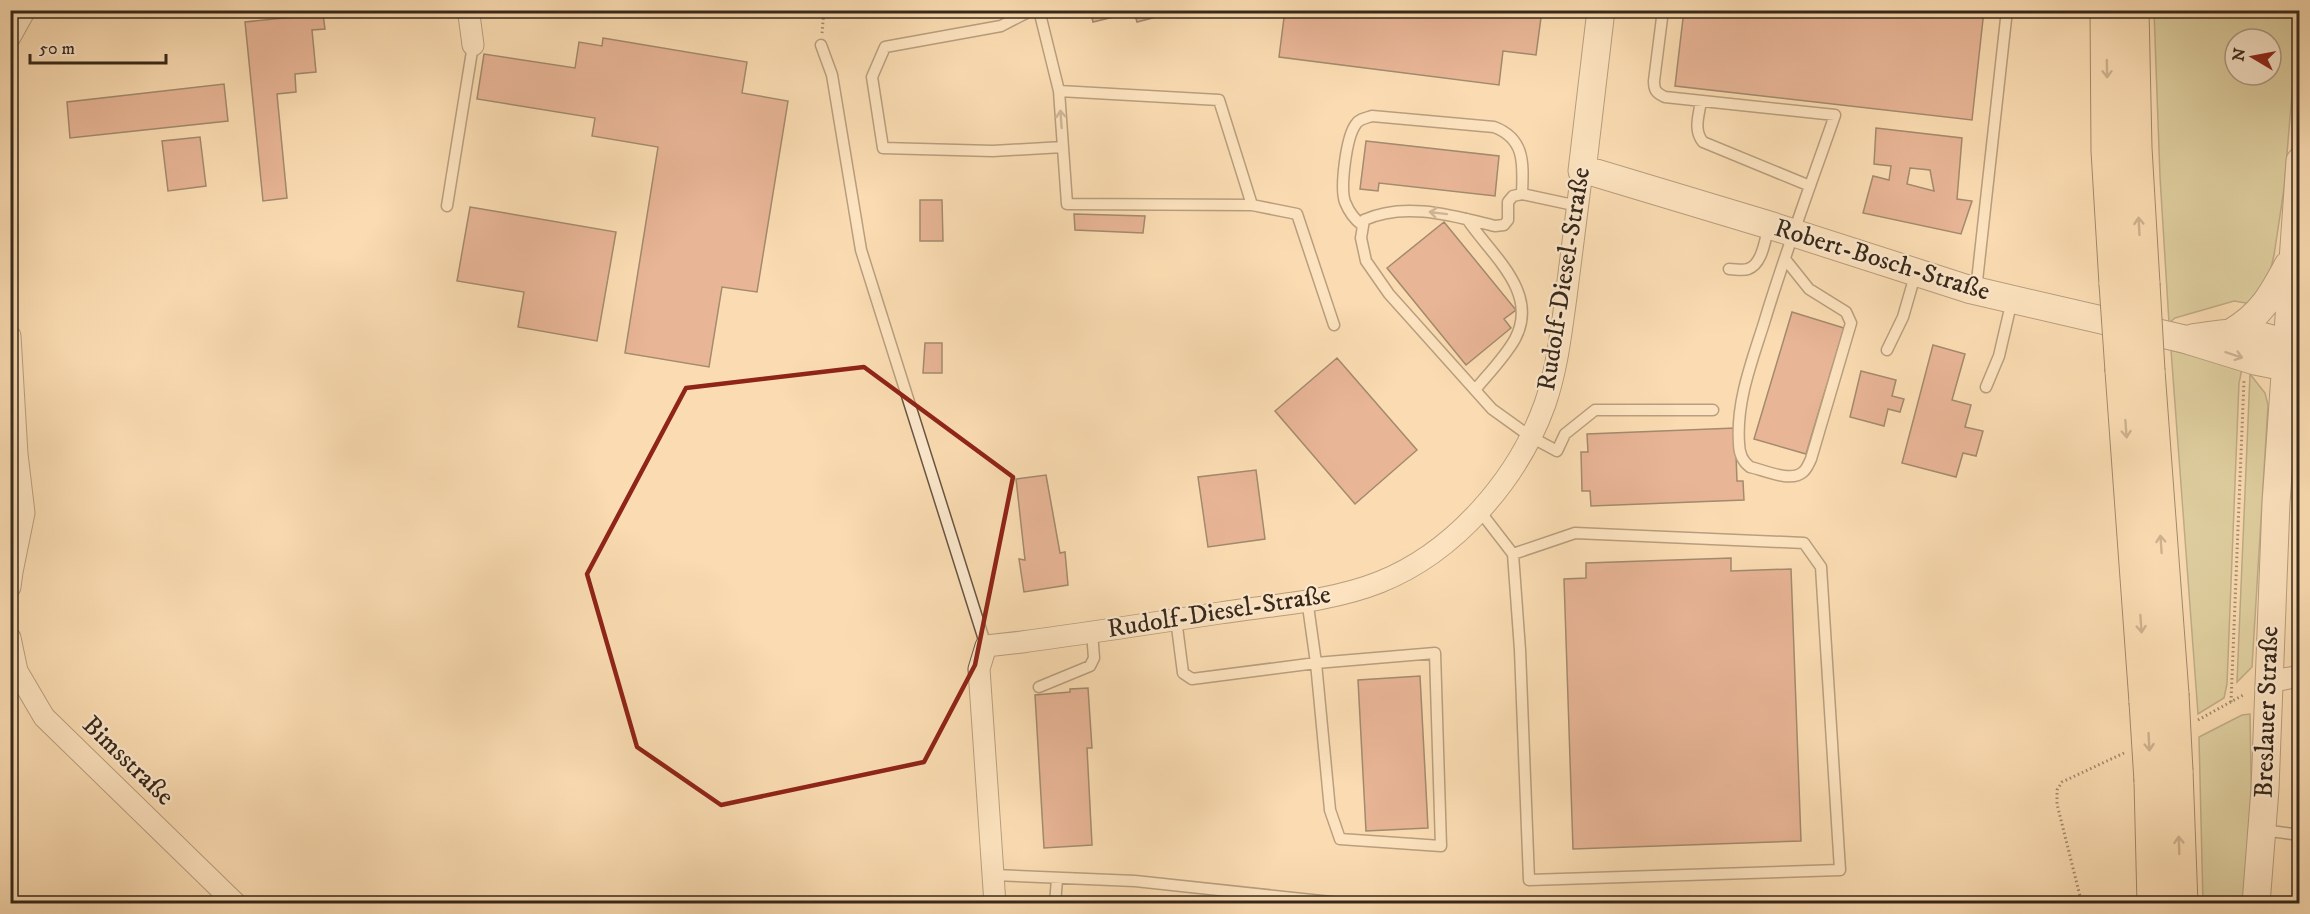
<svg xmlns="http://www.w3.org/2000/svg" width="2310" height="914" viewBox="0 0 2310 914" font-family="'IM FELL DW Pica',serif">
<rect width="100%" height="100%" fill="#fbdcb2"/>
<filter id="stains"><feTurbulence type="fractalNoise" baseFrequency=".00333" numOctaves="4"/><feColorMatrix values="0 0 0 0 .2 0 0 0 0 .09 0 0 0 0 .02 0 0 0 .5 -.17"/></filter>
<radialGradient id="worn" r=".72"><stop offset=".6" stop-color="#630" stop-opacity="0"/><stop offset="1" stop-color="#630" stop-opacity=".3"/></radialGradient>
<path fill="#bfc08c" stroke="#7b7454" stroke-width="1.5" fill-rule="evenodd" d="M2154,11h145l-15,178 -10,66 -5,22 -17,27 -18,-3 -59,17 -6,5 -9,-146zM2235,39h36v36h-36z
M2171,350l71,19 -3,14 -12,301 -3,14 -26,16z
M2250,374l15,19 3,12 -16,262 -15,15z
M2250,714l2,119 -5,70h-44l-4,-166 43,-22z"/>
<path fill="#d18574" stroke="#37281b" stroke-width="1.5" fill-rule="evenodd" d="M1090,10h93l-46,12 -3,-10 -41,10z
M1285,10h257l-6,45 -33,-4 -4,34 -220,-28z
M1684,10h300l-12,110 -297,-34z
M323,14l2,15 -13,1 4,42 -21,2 1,18 -19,2 10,104 -24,3 -18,-179z
M603,38l144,24 -5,31 46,8 -31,191 -35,-5 -13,80 -84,-14 33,-206 -66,-11 3,-18 -118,-19 7,-45 91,14 4,-26 23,4z
M224,84l4,37 -158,17 -3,-36z
M1876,128l86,10 -5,61 15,2 -11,33 -98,-21 10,-37 16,4 2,-14 -17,-2zM1910,168l20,2 4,21 -27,-7z
M200,137l6,49 -38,5 -6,-50z
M1366,141l133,15 -4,40 -116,-13 -1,8 -18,-2z
M920,200h22l1,41h-23z
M470,207l146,25 -19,109 -79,-14 6,-35 -67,-11z
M1074,214l71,2 -2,17 -68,-3z
M1444,222l72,88 -12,9 7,9 -45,37 -79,-97z
M1792,312l52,16 -38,126 -52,-15z
M925,343h17v30h-19z
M1933,345l32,9 -13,46 19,5 -6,22 18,4 -7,25 -13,-3 -7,24 -54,-14z
M1337,358l80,92 -62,54 -80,-93z
M1861,371l35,9 -4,16 12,3 -4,13 -12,-3 -4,17 -34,-9z
M1735,428l2,53h6l1,19 -153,6 -1,-15h-8l-1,-39h7l-1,-18z
M1256,470l9,69 -57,8 -10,-70z
M1046,475l14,78 5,-1 3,33 -44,7 -5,-33 6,1 -9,-81z
M1731,558v13l60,-2 10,272 -228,8 -9,-270 22,-1v-15z
M1420,676l8,152 -62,3 -8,-151z
M1088,688l4,60h-5l5,97 -48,3 -9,-153 35,-3v-3z"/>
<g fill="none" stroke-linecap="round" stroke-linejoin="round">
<defs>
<path id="service" d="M1032,10l-31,16 -116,21 -13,30 11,71 110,3 70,-4
M1039,10l20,81 8,113 185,1 -33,-105 -160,-9
M1663,10l-9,71c0,9 2,12 11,16l170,18c-24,69 -50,138 -71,208 -12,38 -28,79 -25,120 0,10 3,18 11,24 14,3 41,16 53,5 4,-3 6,-9 8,-13l40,-136 -5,-11 -37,-23 -24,-30
M821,45l11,30 29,175 125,396
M1701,101c-2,14 -8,29 2,41l107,44
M1252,205l45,9 37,111
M447,206l26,-161
M1578,206l-56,-12 -9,2 -5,6v18l-4,5 -9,1c-41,-10 -90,-25 -131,-6l-3,18 5,23 23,33 103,115 39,28 26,14 8,-17 30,-24h118
M1467,219c24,36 73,73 48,120 -10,18 -27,35 -40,51
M1362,225c-8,-6 -13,-13 -17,-23 -5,-14 1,-65 11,-78 3,-5 10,-6 16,-8l122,11c32,12 29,38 28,67
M1729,269c6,0 14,2 19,0 15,-5 17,-31 21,-43
M1976,290l31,-280
M1887,350l16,-33 13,-45
M1986,387l13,-31 13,-56
M2280,453l20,1
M1479,510l34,44 7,96 9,230 311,-10 -19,-303 -17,-24 -229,-10 -62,21
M1176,619l7,54 9,6 124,-16 14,147 10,29 101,7 -6,-193 -119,10 -9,-64
M1039,687l51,-21 4,-8 -2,-26
M2263,830l37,5
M994,875l141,6 215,23
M1055,904l2,-25"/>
<path id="minor" d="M466,10l3,5 4,30
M10,37l15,-27
M10,336l7,118 7,59 -12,59 -2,15
M10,638l7,33 27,46 192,187
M2268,682l32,-6
M995,904l-16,-235 7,-23 36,-4c66,-9 132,-19 198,-29 52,-8 110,-11 160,-31 75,-30 138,-103 165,-178 12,-35 16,-71 21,-107 5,-42 11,-84 16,-126"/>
<path id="tertiary" d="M1601,10l-19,161 14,2 173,52 199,64 216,50 71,22 30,6
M2232,332c30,-18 40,-37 56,-67
M2192,338c40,-6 55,-9 95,6
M2256,904l9,-115 11,-286 24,-342"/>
<path id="trunk" d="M2107,10l1,141 8,133
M2132,10l3,138 8,136
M2122,371l24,331
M2148,371l24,323
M2176,771l5,133
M2151,781l3,123"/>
</defs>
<use href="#service" stroke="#685541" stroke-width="13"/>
<use href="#minor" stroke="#685541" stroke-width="23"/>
<use href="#tertiary" stroke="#685541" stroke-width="29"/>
<use href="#trunk" stroke="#37281b" stroke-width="35"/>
<path stroke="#37281b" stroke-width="3" stroke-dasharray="1.5 3" stroke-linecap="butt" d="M822,33l2,-23
M2231,702l13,-322
M2198,720l47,-26
M2082,904l-25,-100v-14l5,-8 62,-29"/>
<use href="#service" stroke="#fce8cd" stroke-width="10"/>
<use href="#minor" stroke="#fce8cd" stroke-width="21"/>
<use href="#tertiary" stroke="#fce8cd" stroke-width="27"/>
<use href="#trunk" stroke="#fbdcb2" stroke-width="33"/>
<defs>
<path id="trunk-bridge" d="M2116,284l6,87
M2143,284l5,87
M2172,694l4,77
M2146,702l5,79"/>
</defs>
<use href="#trunk-bridge" stroke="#37281b" stroke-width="35" stroke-linecap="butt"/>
<use href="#trunk-bridge" stroke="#fbdcb2" stroke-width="33"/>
</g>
<defs><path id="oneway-shaft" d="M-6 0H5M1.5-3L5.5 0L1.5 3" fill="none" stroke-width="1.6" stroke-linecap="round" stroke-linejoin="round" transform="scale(1.5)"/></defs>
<g stroke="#998266">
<use href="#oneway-shaft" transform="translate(2107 69) rotate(89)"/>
<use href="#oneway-shaft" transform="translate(2139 226) rotate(-93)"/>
<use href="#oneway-shaft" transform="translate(2126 429) rotate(86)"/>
<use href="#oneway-shaft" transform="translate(2161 544) rotate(-94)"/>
<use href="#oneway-shaft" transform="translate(2141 624) rotate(86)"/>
<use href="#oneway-shaft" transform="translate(2149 742) rotate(87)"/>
<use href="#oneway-shaft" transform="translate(2179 845) rotate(-92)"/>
</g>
<g stroke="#9a8874">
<use href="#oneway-shaft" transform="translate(1061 119) rotate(-94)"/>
<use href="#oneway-shaft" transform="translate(1438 213) rotate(-173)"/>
<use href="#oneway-shaft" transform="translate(2234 355) rotate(18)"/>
</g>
<path d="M0 0H2310V914H0ZM864,367l149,110 -38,188 -51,97 -203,43 -84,-58 -50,-173 99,-186z" fill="#fbdcb2" fill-opacity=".55" fill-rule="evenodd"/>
<path fill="none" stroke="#8f2418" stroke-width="4.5" stroke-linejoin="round" d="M864,367l149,110 -38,188 -51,97 -203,43 -84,-58 -50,-173 99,-186z"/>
<g text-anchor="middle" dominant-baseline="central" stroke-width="4.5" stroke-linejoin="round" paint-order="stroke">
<g font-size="26" fill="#37281b" stroke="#fce8cd">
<text transform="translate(1882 260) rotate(17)">Robert-Bosch-Straße</text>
<text transform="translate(1564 279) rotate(-81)">Rudolf-Diesel-Straße</text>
<text transform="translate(1219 612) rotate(-9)">Rudolf-Diesel-Straße</text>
<text transform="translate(2267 712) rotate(-88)">Breslauer Straße</text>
<text transform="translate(128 761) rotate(44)">Bimsstraße</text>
</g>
</g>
<rect width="2310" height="914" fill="none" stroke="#fbdcb2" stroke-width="36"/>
<rect x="12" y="12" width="2286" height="890" fill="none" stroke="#37281b" stroke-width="3"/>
<rect x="18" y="18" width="2274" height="878" fill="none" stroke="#37281b" stroke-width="1.5"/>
<g transform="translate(2253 57) rotate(280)"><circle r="28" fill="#fce8cd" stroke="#ad9b86" stroke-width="1.5"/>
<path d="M0-4.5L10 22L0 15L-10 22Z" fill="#8f2418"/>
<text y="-9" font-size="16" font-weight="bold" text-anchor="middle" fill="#37281b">N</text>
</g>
<path d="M30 54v9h136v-9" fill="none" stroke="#37281b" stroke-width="3"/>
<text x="39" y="54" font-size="18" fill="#37281b" stroke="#fce8cd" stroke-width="4.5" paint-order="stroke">50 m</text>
<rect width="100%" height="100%" filter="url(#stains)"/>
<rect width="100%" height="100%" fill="url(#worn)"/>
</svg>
